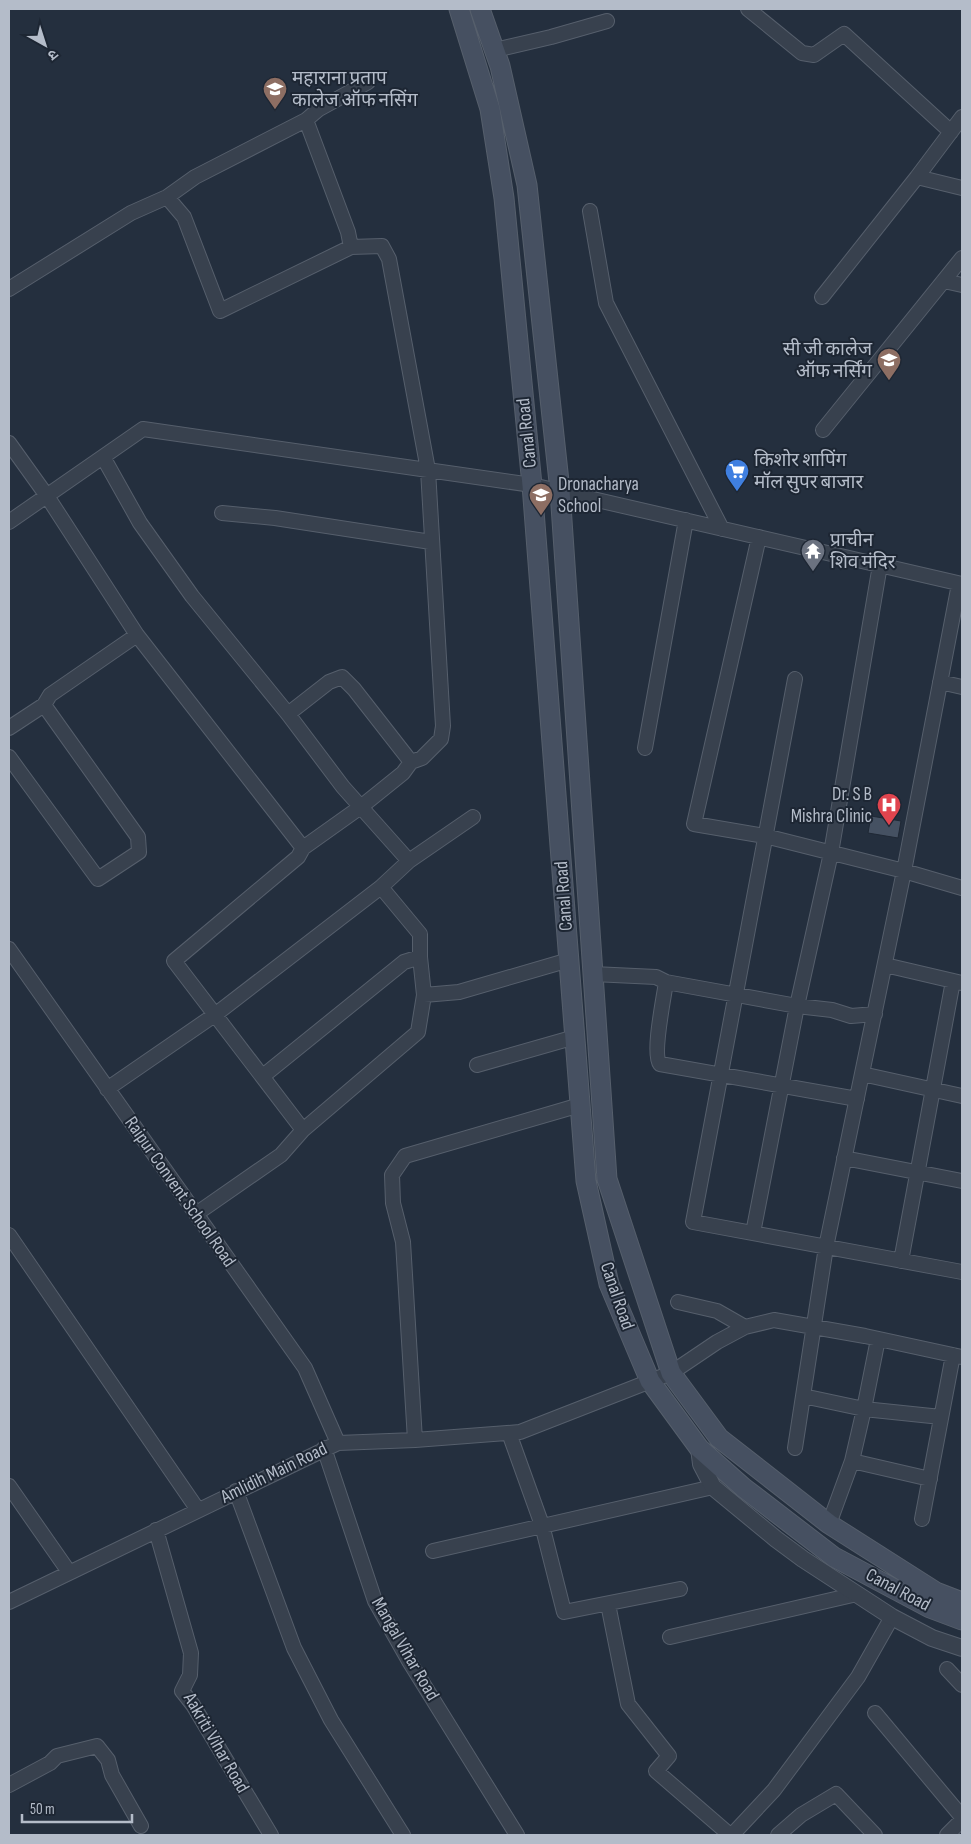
<svg xmlns="http://www.w3.org/2000/svg" width="971" height="1844" viewBox="0 0 971 1844" font-family="'Sofia Sans Condensed','Noto Sans Devanagari',sans-serif">
<rect width="100%" height="100%" fill="#242f3e"/>
<path fill="#455162" stroke="#1f2835" d="M871,816l30,5 -3,17 -30,-5z"/>
<g fill="none" stroke-linecap="round" stroke-linejoin="round">
<defs>
<path id="minor" d="M748,9l54,44 12,2 30,-21 107,98
M495,50l56,-13 56,-16
M306,120l42,112 3,15
M917,177l45,-60
M167,197l17,20 36,94 131,-64 31,-1 7,13 39,211 15,256 -2,13 -19,19 -11,4 -8,11 -41,33 -59,42 -5,9 -124,104 129,169
M590,211l16,92 116,226
M944,281l18,4
M9,289l122,-76 36,-16 28,-20 111,-57 13,-11 49,-27
M822,297l95,-120 45,11
M823,430l139,-172
M9,443l38,53 90,139 166,213
M103,457l37,66 52,73 96,118 55,73 66,74
M222,513l53,5 156,24
M9,522l134,-93 389,56 430,99
M759,537l-65,287 71,12 139,35 58,17
M795,679l-102,543 269,50
M940,682l22,5
M288,714l41,-32 13,-5 12,12 57,73
M9,728l35,-23 6,-10 87,-60
M645,748l41,-228
M9,757l89,122 41,-27 -1,-15 -94,-132
M9,949l296,419 33,75
M885,965l77,18
M593,974l63,3 10,5 131,24 35,4 19,6 24,-2
M666,982c-2,15 -14,72 -6,82l197,35
M424,995l35,-3 110,-32
M477,1065l98,-28
M862,1074l100,22
M263,1076l141,-114 16,-5
M107,1089l109,-75 165,-127 28,-26 64,-44
M844,1158l118,23
M196,1214l85,-59 22,-25 115,-98 6,-37 -4,-38v-23l-39,-47
M753,1233l44,-227 34,-153 49,-288
M9,1235l189,275
M901,1261l52,-280
M678,1302l39,9 28,16
M803,1396l61,13 77,8
M509,1433l33,92 22,87 116,-23
M415,1440l-12,-198 -10,-39 -1,-28 13,-19 175,-51
M324,1448l51,153 34,60 108,174
M795,1448l31,-201 78,-376 55,-287
M852,1461l78,18
M9,1486l60,86
M236,1491l58,157 37,72 72,115
M922,1519l31,-164
M829,1524l23,-63 12,-52 14,-70
M156,1530l35,123 -1,22 -8,16 11,14 78,130
M433,1551l280,-64
M9,1602l329,-159 77,-3 105,-8 151,-59 46,-31 28,-15 29,-7 91,16 97,21
M608,1604l20,100 41,52 -13,15 74,64
M670,1637l187,-43
M947,1669l15,16
M875,1713l87,104
M9,1785l41,-22 7,-7 40,-10 11,14 4,15 29,51
M732,1835l42,-45 84,-113 34,-60
M778,1835l23,-20 35,-21 39,41
M947,1835l15,-15"/>
<path id="tertiary" d="M699,1448l2,16 12,23 63,52 27,20 89,58 40,21 30,10"/>
<path id="secondary" d="M459,9l31,100 14,89 28,287 54,696 23,103 41,97 49,67 45,40 90,69 96,51 32,12
M480,9l20,57 27,119 33,306 47,688 64,194 48,65 110,86 107,68 26,10"/>
</defs>
<use href="#minor" stroke="#565f6c" stroke-width="16"/>
<use href="#tertiary" stroke="#565f6c" stroke-width="18"/>
<use href="#secondary" stroke="#565f6c" stroke-width="21"/>
<use href="#minor" stroke="#38414e" stroke-width="14"/>
<use href="#tertiary" stroke="#38414e" stroke-width="16"/>
<use href="#secondary" stroke="#465061" stroke-width="19"/>
</g>
<defs>
<symbol id="university-pin" viewBox="-11 -11 22 30"><path d="M0 17L-7.5 6A9.5 9.5 0 1 1 7.5 6Z" fill="#8d6e63" stroke="#1d2633"/><path d="M0-5L7-2L0 1L-7-2ZM-4 1L0 2.5L4 1V4Q0 6-4 4Z" fill="#fff"/></symbol>
<symbol id="supermarket-pin" viewBox="-11 -11 22 30"><path d="M0 17L-7.5 6A9.5 9.5 0 1 1 7.5 6Z" fill="#3f7fe0" stroke="#1d2633"/><path d="M-6-5.5h2.5l.6 2H6L4.5 2H-2.5L-4.4-4H-6ZM-1.5 3.2a1.3 1.3 0 1 0 .1 0ZM3 3.2a1.3 1.3 0 1 0 .1 0Z" fill="#fff"/></symbol>
<symbol id="school-pin" viewBox="-11 -11 22 30"><path d="M0 17L-7.5 6A9.5 9.5 0 1 1 7.5 6Z" fill="#8d6e63" stroke="#1d2633"/><path d="M0-5L7-2L0 1L-7-2ZM-4 1L0 2.5L4 1V4Q0 6-4 4Z" fill="#fff"/></symbol>
<symbol id="temple-pin" viewBox="-11 -11 22 30"><path d="M0 17L-7.5 6A9.5 9.5 0 1 1 7.5 6Z" fill="#6b7280" stroke="#1d2633"/><path d="M0-6L5-2H3V0L6.5 2.5H4V6H1.5V3h-3V6H-4V2.5H-6.5L-3 0V-2H-5Z" fill="#fff"/></symbol>
<symbol id="hospital-pin" viewBox="-11 -11 22 30"><path d="M0 17L-7.5 6A9.5 9.5 0 1 1 7.5 6Z" fill="#e0444e" stroke="#1d2633"/><path d="M-5-5h3v3.5h4V-5h3V5h-3V1.5h-4V5h-3Z" fill="#fff"/></symbol>
</defs>
<g fill-rule="evenodd">
<use href="#university-pin" x="261" y="75" width="28" height="38"/>
<use href="#university-pin" x="875" y="346" width="28" height="38"/>
<use href="#supermarket-pin" x="723" y="457" width="28" height="38"/>
<use href="#school-pin" x="527" y="481" width="28" height="38"/>
<use href="#temple-pin" x="799" y="537" width="28" height="38"/>
<use href="#hospital-pin" x="875" y="791" width="28" height="38"/>
</g>
<g text-anchor="middle" dominant-baseline="central" stroke-width="4" stroke-linejoin="round" paint-order="stroke">
<g font-size="19" fill="#b4bcc9" stroke="#1d2633" text-anchor="start">
<text x="292" y="78">महाराना प्रताप<tspan x="292" dy="22">कालेज ऑफ नसिंग</tspan></text>
<text x="872" y="349" text-anchor="end">सी जी कालेज<tspan x="872" dy="22">ऑफ नर्सिंग</tspan></text>
<text x="754" y="460">किशोर शापिंग<tspan x="754" dy="22">मॉल सुपर बाजार</tspan></text>
<text x="558" y="484">Dronacharya<tspan x="558" dy="22">School</tspan></text>
<text x="830" y="540">प्राचीन<tspan x="830" dy="22">शिव मंदिर</tspan></text>
<text x="872" y="794" text-anchor="end">Dr. S B<tspan x="872" dy="22">Mishra Clinic</tspan></text>
</g>
<g font-size="19" fill="#b4bcc9" stroke="#1d2633">
<text transform="translate(527 433) rotate(-96)">Canal Road</text>
<text transform="translate(564 896) rotate(-94)">Canal Road</text>
<text transform="translate(180 1192) rotate(55)">Raipur Convent School Road</text>
<text transform="translate(617 1296) rotate(71)">Canal Road</text>
<text transform="translate(274 1473) rotate(-26)">Amlidih Main Road</text>
<text transform="translate(898 1590) rotate(28)">Canal Road</text>
<text transform="translate(405 1649) rotate(60)">Mangal Vihar Road</text>
<text transform="translate(216 1743) rotate(60)">Aakriti Vihar Road</text>
</g>
</g>
<rect width="971" height="1844" fill="none" stroke="#b4bcc9" stroke-width="20"/>
<g transform="translate(45 45) rotate(141)" stroke="#1d2633" stroke-width="4" paint-order="stroke">
<path d="M0-4L9 19L0 12L-9 19Z" fill="#b4bcc9"/>
<text y="-8" font-size="14" font-weight="bold" text-anchor="middle" fill="#b4bcc9">उ</text>
</g>
<path d="M22 1814v8h110v-8" fill="none" stroke="#b4bcc9" stroke-width="2.5"/>
<text x="30" y="1814" font-size="15" fill="#b4bcc9" stroke="#1d2633" stroke-width="4" paint-order="stroke">50 m</text>
</svg>
